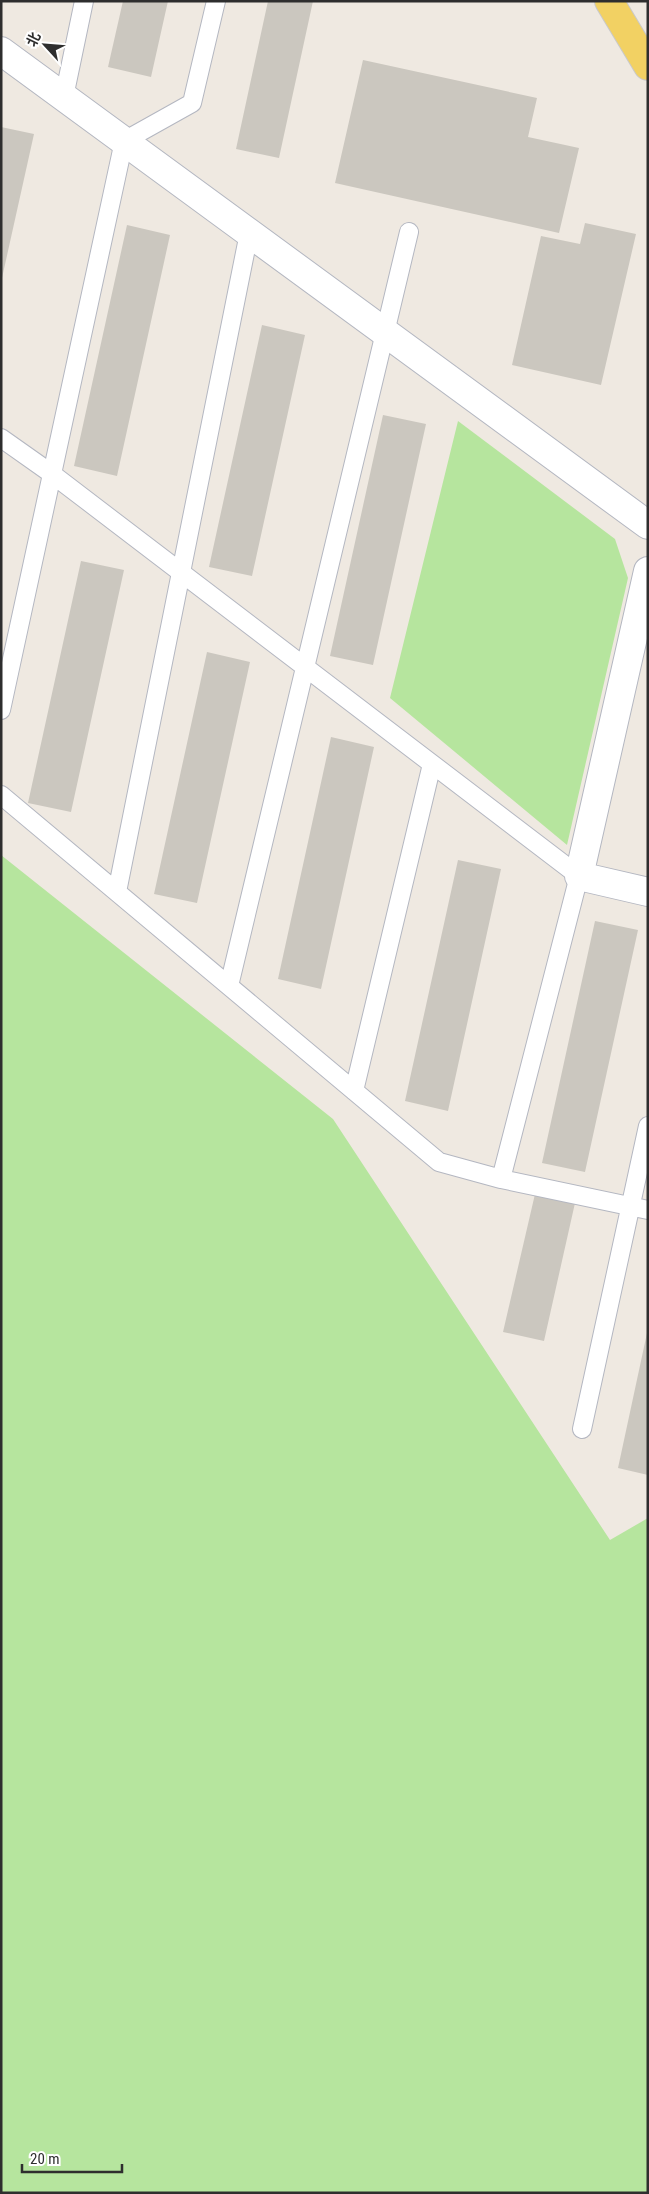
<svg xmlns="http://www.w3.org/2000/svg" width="649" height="2194" viewBox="0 0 649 2194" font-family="'Roboto Condensed','Noto Sans SC',sans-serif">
<rect width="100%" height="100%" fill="#efe9e1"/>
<path fill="#b6e59e" d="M458,421l157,118 13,39 -61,267 -177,-147z
M1,855l332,264 277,421 38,-22v675h-647z"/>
<path fill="#cbc7bf" d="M123,1h45l-17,76 -43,-10z
M268,1h45l-34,157 -43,-9z
M363,60l174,38 -9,39 51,11 -20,85 -224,-50z
M1,127l33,7 -32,144h-1z
M585,223l51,11 -35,151 -89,-20 29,-129 39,8z
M127,225l43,10 -53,241 -43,-10z
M262,325l43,10 -53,241 -43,-9z
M383,415l43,9 -53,241 -43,-9z
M81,561l43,9 -53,242 -43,-9z
M207,652l43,10 -53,241 -43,-9z
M331,737l43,10 -53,242 -43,-10z
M458,860l43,9 -53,242 -43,-10z
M595,921l43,9 -53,242 -43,-9z
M535,1194l40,9 -31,138 -41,-9z
M647,1333h1v142l-30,-7z"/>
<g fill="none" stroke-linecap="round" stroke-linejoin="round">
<defs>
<path id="service" d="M64,97l20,-96
M1,438l51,36 527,402 -78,303 -62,-17 -438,-367
M1,710l123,-569 68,-38 24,-102
M117,892l132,-659
M229,986l180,-754
M354,1091l78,-327
M501,1179l147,31
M582,1429l66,-303"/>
<path id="minor" d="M1,51l647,474
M648,571l-69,305 69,16"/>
<path id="primary" d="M609,1l39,65"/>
</defs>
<use href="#service" stroke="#b4b7c1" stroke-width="20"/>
<use href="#minor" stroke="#b4b7c1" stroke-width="30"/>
<use href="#primary" stroke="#c9c9c9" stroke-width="30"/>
<use href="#service" stroke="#fff" stroke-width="18"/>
<use href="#minor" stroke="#fff" stroke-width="28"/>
<use href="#primary" stroke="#f2d163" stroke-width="28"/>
</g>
<rect width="649" height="2194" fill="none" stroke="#2e2e2e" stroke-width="5"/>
<g transform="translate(45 45) rotate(296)" stroke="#ffffff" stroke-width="4" paint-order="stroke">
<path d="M0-4L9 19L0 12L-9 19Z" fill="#2e2e2e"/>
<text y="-8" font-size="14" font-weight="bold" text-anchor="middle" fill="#2e2e2e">北</text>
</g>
<path d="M22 2164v8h100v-8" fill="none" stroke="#2e2e2e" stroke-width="2.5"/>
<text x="30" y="2164" font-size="15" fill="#2e2e2e" stroke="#ffffff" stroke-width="4" paint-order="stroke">20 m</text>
</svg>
